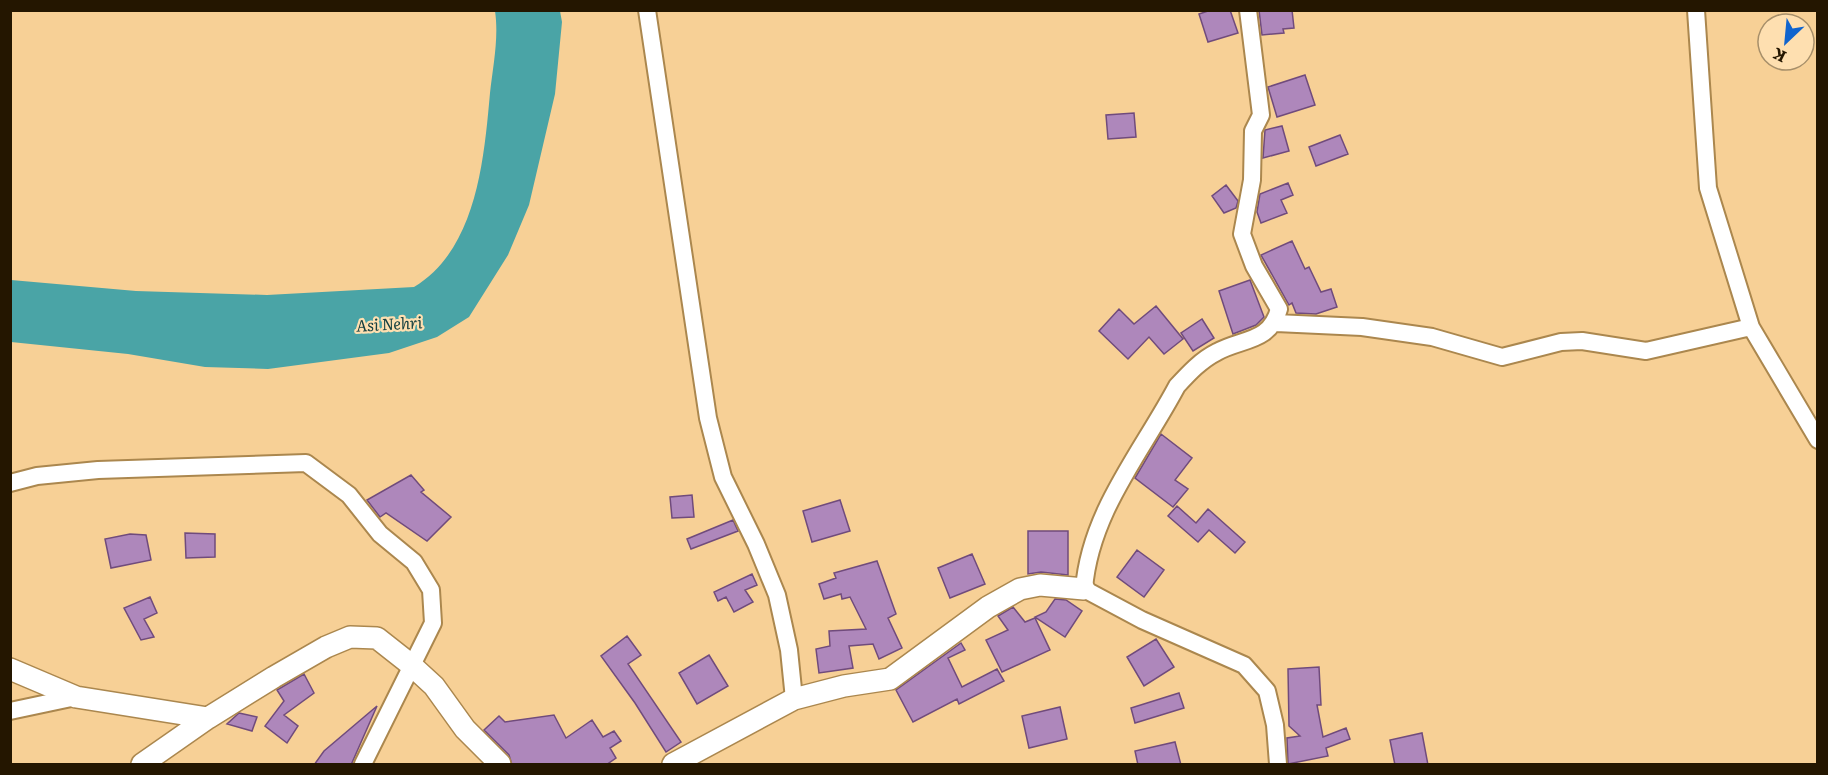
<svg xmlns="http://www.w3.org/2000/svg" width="1828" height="775" viewBox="0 0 1828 775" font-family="Literata,serif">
<rect width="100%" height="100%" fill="#f7d096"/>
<path fill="#4aa4a6" d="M495,11h65l2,11 -7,72 -26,111 -21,50 -39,62 -32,20 -48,16 -121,16 -63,-2 -77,-13 -117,-12v-62l125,11 131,4 147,-8c63,-38 70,-128 76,-194 3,-27 9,-55 5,-82z"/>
<path fill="#ae87bb" stroke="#704b7c" stroke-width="1.5" d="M1211,10h19l8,23 -30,9 -9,-28z
M1259,10h33l2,18 -11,1 1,4 -22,2z
M1305,75l10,30 -38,12 -9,-30z
M1134,113l2,24 -28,2 -2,-24z
M1282,126l7,25 -26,7 2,-28z
M1340,135l8,19 -32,12 -7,-19z
M1288,183l5,12 -12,5 6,13 -26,10 -4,-11 3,-18z
M1226,185l12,16 -2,7 -12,5 -12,-17z
M1292,241l13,28 4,-2 12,25 10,-3 6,18 -21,7 -20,-1 -4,-10 -3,2 -28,-50z
M1250,280l14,37 -8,8 -23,9 -14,-43z
M1156,306l27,33 -19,15 -15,-17 -21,22 -29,-28 20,-22 15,15z
M1202,319l12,19 -21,13 -12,-18z
M1161,434l31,24 -17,22 13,9 -15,18 -38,-29z
M411,475l13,15 -3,2 30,25 -24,24 -41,-28 -6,4 -13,-17z
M692,495l2,22 -22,1 -2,-21z
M840,500l10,31 -38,11 -9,-31z
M1177,506l19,17 12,-14 37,33 -10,11 -26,-23 -11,12 -30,-26z
M733,520l5,11 -47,18 -4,-10z
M1028,531h40v44l-27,-3 -13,2z
M185,533l30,1v23l-29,1z
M130,534l16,1 5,25 -40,8 -6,-29z
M1137,550l27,20 -20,27 -27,-20z
M972,554l13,30 -35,14 -12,-30z
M877,561l19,53 -8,4 14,30 -23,11 -6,-15 -24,2 4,22 -34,5 -3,-24 14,-3 -1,-15 37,-2 -16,-32 -8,2 -1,-5 -17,5 -5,-15 17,-6 -2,-5z
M752,574l5,11 -12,5 8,12 -19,10 -8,-15 -8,4 -4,-9z
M150,597l7,16 -13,6 10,18 -13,3 -17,-32z
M1055,599l11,1 16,11 -17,26 -30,-20 11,-5z
M1013,607l12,15 10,-4 15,32 -48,22 -16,-32 22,-10 -10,-14z
M627,636l14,19 -13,9 53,78 -15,10 -31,-49 -34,-47z
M1156,639l18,28 -30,19 -17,-29z
M961,643l4,7 -17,8 14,29 35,-18 7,12 -45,23 -2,-5 -44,23 -17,-32z
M709,655l19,31 -31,18 -18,-31z
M1319,667l2,38h-4l6,32 23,-9 4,11 -24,9 2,8 -40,8 -1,-26 13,-2 -11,-10 -1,-57z
M304,674l10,19 -30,22 14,11 -11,17 -22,-17 19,-25 -7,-11z
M1179,693l5,15 -49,15 -4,-15z
M377,706l-26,59h-37l10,-14z
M1060,707l7,32 -38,9 -7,-32z
M239,713l18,4 -5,14 -25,-7z
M554,715l12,23 26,-18 11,17 11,-6 7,10 -11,7 6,10 -10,7h-94l-3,-10 -25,-25 15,-14 6,6z
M1422,733l6,32h-33l-5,-25z
M1175,742l6,23h-43l-3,-14z"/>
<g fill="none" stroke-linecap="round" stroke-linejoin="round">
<defs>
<path id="minor" d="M647,10l61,408 15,59 33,67 21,51 12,55 5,49
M1248,10l13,105 -8,16 -1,49 -10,54 12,32 25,43c-9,34 -37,29 -62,43 -16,8 -28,21 -40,34 -35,66 -87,126 -93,203l58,31 102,45 23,26 8,34 3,39
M1696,10l12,178 43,139 67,113
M1276,323l86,4 70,10 70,20 59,-15 21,-1 64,10 105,-24
M10,483l27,-7 61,-6 208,-7 43,32 31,39 34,28 17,28 2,33 -70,141
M10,711l66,-14"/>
<path id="tertiary" d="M10,669l66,28 132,21
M142,764l66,-46 66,-41 52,-30 24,-10 27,1 33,26 24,22 31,43 35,35
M673,764l121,-65 50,-13 46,-7 98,-72 32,-18 20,-4 44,4"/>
</defs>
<use href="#minor" stroke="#ab874e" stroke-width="20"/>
<use href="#tertiary" stroke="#ab874e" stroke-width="24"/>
<use href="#minor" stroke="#fff" stroke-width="16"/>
<use href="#tertiary" stroke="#fff" stroke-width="21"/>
</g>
<g text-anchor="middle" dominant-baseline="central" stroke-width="4.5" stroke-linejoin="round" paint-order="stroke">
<g font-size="16" font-style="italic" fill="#164041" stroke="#fedfb0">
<text transform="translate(389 323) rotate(-3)">Asi Nehri</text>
</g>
</g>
<rect width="1828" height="775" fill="none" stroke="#241600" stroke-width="24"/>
<g transform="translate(1786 42) rotate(206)"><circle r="28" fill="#fedfb0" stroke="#a78f6a" stroke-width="1.5"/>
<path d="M0-4.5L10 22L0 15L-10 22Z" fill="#1064ce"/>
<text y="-9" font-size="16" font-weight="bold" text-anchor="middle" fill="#241600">K</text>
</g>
</svg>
